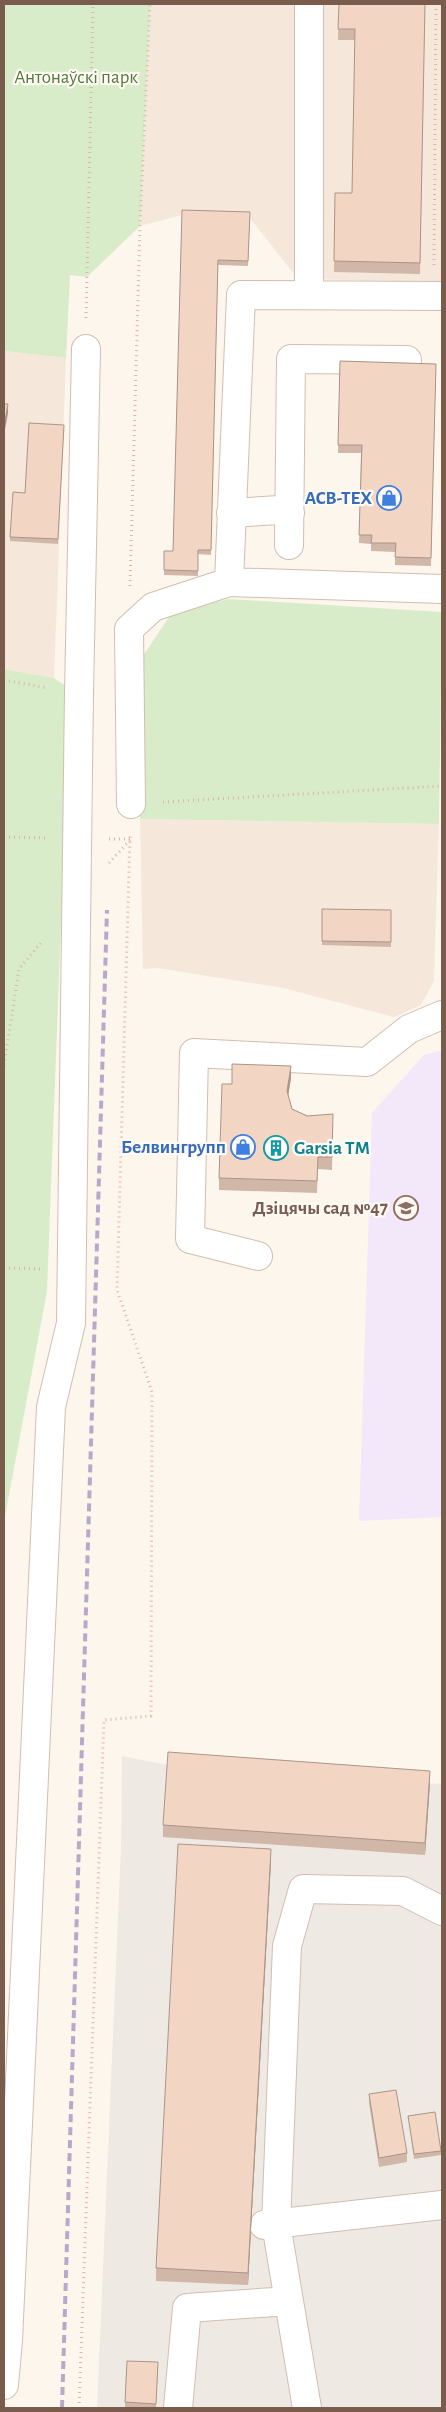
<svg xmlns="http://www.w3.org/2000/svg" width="446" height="2412" viewBox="0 0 446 2412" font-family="'Alegreya Sans',sans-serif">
<rect width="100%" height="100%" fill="#fdf6ec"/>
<path fill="#f5e8da" d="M150,4h292v278l-144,-3 -49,-62 -67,-2 -42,11z
M4,351l62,7 -12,320 -50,-9z
M140,819l299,5 -5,157 -13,24 -27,12 -111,-29 -125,-20 -15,1z"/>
<path fill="#efe9e4" d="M122,1756l46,9 274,19v624h-345l24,-561z"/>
<path fill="#f3e8fa" d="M442,1050v467l-83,4 13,-408 52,-58z"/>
<path fill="#d8ecc9" d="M4,4h146l-10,222 -53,51 -17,-2 -4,83 -62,-7z
M228,599l214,13 -3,212 -299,-5 3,-163 28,-42z
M4,669l50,9 16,11 -23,602 -43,231z"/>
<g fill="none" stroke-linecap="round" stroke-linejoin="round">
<defs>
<path id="minor" d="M309,294v-290
M442,296l-201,-1 -12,287 213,7
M231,513l48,-3 11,3
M289,545l2,-186 116,1
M131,804l-2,-175 24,-22 76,-25
M258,1256l-68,-17 4,-186 173,9 42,-33 33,-14
M264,2225l178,-20
M4,2385l4,-44 43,-934 20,-84 8,-629 7,-345
M178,2408l9,-100 102,-7
M307,2408l-31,-184 11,-278 16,-57 100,2 39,20"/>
</defs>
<use href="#minor" stroke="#d1beb0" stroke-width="30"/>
<path stroke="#d9b8a5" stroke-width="3" stroke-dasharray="1 4" stroke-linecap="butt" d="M434,265l2,-261
M86,318l7,-314
M130,586l10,-360 10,-222
M4,680l43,8
M163,802l279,-16
M4,837l42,1
M109,839h21
M109,863l21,-23
M4,1065l15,-96 24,-29
M4,1268l37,1
M79,2408l25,-688 47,-4 1,-324 -35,-102 13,-455"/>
<use href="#minor" stroke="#fff" stroke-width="28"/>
<path stroke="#b9a8c9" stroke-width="4" stroke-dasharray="8 5" stroke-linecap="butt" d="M62,2408l45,-1498"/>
</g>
<path fill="#d1b7a8" d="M339,4h86l-5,270 -86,-2 1,-79h17l3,-153h-17z
M182,210l68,2 -2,54 -30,-1 -7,290 -13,-1v22l-34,-1v-24h9z
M340,361l96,3 -5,202 -36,-1v-13l-24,-1v-7l-12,-1 2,-90h-23z
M64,425l-6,119 -48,-3v-4l15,-44z
M322,909l69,1v37l-69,-2z
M291,1078l-3,17 4,14 41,17 -1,44 -14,-1 -1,24 -98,-3v-12z
M430,1783l-5,72 -262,-18v-12z
M271,1861l-23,424 -92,-4v-13z
M369,2094l38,59v9l-28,5 -10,-64z
M408,2116l33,35v4l-27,4z
M158,2367l-2,41 -31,-1v-5z"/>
<path fill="#aa9588" d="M8,404v9l-4,22v-9z
M291,1066v12l-4,25v-12z
M430,1771v12l-5,72v-12z
M271,1849v12l-23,424v-12z"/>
<path fill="#f3d5c3" stroke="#aa9588" d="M339,4h86l-5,259 -86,-2 1,-68h17l3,-164h-17z
M182,210l68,2 -2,49 -30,-1 -7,290h-13v21l-34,-1v-19h9z
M340,361l96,3 -5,194 -36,-1 1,-14h-25l1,-8h-13l3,-90h-24z
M4,404h4l-4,22z
M29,423l35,2 -6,114 -48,-2 3,-45 12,1z
M322,909l69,1v32l-69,-1z
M232,1064l59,2 -4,25 5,18 15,7 26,-2 -1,43h-14l-1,24 -98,-3 3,-94h10z
M168,1752l262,19 -5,72 -262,-18z
M178,1844l93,5 -23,424 -92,-5z
M396,2090l11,63 -28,5 -10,-64z
M435,2112l6,39 -27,3 -6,-38z
M127,2361l31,1 -2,42 -31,-2z"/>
<defs>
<symbol id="shop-ring" viewBox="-11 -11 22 22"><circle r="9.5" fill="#fffaf3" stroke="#3f7fe0" stroke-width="1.5"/><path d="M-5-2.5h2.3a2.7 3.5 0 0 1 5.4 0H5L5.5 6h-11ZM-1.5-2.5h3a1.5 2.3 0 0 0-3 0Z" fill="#3f7fe0"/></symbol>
<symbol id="building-ring" viewBox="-11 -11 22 22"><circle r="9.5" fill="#fffaf3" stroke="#0f9aa8" stroke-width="1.5"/><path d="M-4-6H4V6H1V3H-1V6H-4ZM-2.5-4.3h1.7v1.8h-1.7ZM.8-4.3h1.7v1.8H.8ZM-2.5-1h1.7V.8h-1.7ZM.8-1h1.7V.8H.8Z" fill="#0f9aa8"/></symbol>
<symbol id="school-ring" viewBox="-11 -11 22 22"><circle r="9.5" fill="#fffaf3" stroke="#8d6e63" stroke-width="1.5"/><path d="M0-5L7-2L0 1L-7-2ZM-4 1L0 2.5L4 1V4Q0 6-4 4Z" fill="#8d6e63"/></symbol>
</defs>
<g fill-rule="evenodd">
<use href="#shop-ring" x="375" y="484" width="28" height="28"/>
<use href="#shop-ring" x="229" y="1133" width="28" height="28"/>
<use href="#building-ring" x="262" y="1134" width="28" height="28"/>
<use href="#school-ring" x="392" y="1194" width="28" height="28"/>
</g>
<g text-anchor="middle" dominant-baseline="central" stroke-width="4.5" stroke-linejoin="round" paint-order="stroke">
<g font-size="19" fill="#537a41" stroke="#fffaf3">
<text x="76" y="77">Антонаўскі парк</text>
</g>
<g font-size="19" font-weight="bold" fill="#366cbe" stroke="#fffaf3" text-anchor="end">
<text x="372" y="498">ACB-TEX</text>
<text x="226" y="1147">Белвингрупп</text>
</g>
<g font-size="19" font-weight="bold" fill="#0d838f" stroke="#fffaf3" text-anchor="start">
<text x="294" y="1148">Garsia TM</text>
</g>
<g font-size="19" font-weight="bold" fill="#785e54" stroke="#fffaf3" text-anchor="end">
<text x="388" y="1208">Дзіцячы сад №47</text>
</g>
</g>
<rect width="446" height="2412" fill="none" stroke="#7a5c4d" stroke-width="10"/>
</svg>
